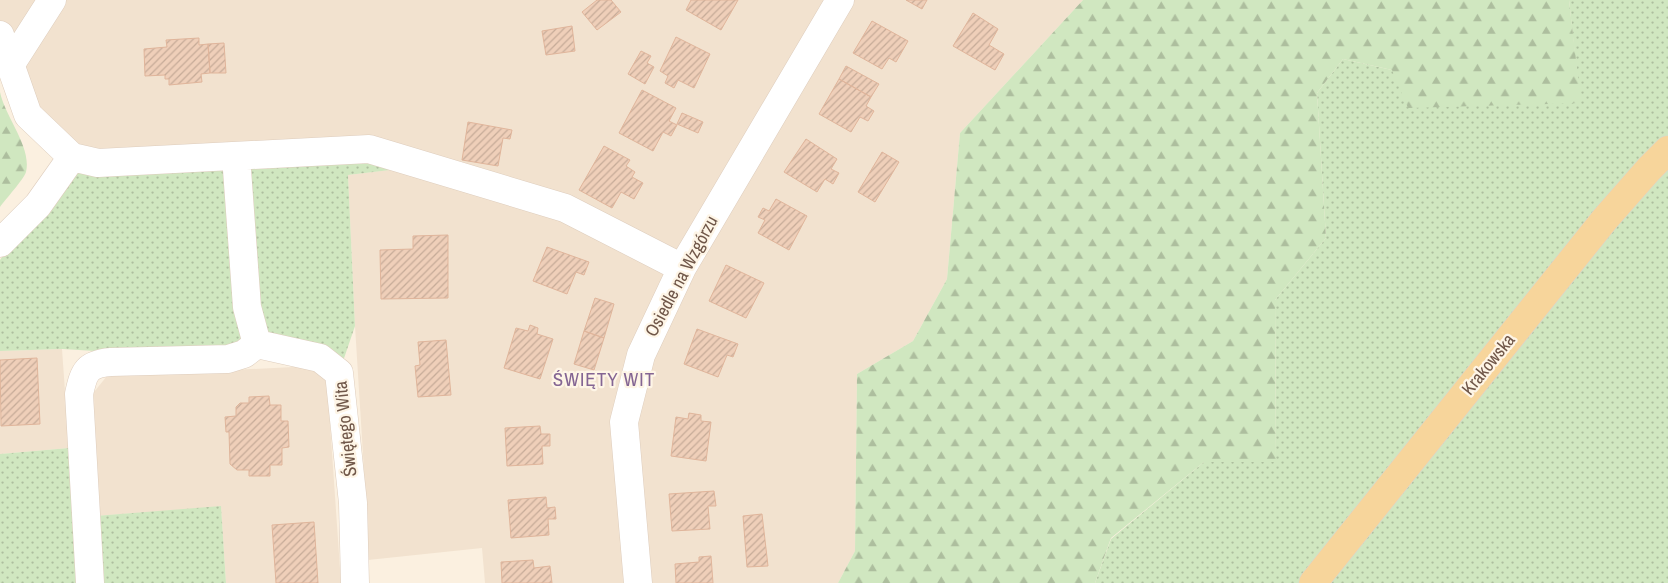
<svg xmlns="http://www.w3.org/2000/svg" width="1668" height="583" viewBox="0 0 1668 583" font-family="'Archivo Narrow',sans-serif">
<defs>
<pattern id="grass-dots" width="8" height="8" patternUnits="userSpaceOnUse" patternTransform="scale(1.25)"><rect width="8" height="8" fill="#d0e7c0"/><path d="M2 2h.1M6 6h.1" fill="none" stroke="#adbe9e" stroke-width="1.8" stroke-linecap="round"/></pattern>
<pattern id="forest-firs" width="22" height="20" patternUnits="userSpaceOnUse" patternTransform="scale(1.25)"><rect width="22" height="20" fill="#d0e7c0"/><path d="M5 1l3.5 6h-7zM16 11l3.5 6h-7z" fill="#adbe9e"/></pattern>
<pattern id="building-hatch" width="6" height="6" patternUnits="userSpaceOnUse" patternTransform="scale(1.25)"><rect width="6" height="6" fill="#efcfb9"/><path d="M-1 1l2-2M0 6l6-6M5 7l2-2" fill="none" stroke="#c6ab98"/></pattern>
</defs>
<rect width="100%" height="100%" fill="#fbf0e0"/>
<path fill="#f2e2cf" d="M0,0h1083l-123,133 -13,146 -34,62 -56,33 -2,177 -17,32h-353l-3,-35 -114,12 -2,-57 -11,-177 -7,-151 74,-9 -324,-3 -70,-48 -28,-80z
M62,349l7,99 -69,6v-103z
M314,366l13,14 14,203h-115l-5,-76 -126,9 -1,-124 13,-16z"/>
<path fill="url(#grass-dots)" d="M1569,0h99v583h-573l16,-44 93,-77h72l-1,-162 51,-62 -9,-145 26,-34 49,11 188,32z
M369,149l55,17 -76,9 7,151 -16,47 -19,-15 -92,1 -166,-10 -62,2v-91l72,-103z
M69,448l8,135h-77v-129z
M221,506l5,77h-129l-2,-67z"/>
<path fill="url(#forest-firs)" d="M1083,0h486l12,103 -173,5 -16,-38 -49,-11 -26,34 9,145 -51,62 1,162h-72l-93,76 -16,45h-257l17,-32 2,-177 56,-33 34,-62 13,-146z
M0,92c5,25 32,55 26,80 -2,7 -21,28 -26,35z"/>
<path fill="url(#building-hatch)" stroke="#e0b59b" d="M597,0h14l10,12 -24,18 -15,-18z
M691,0h47l-17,30 -35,-20z
M906,0h21l-5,9z
M973,13l25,16 -9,16 15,9 -9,16 -42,-24z
M872,21l36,20 -12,21 -7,-4 -7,11 -29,-16z
M572,26l3,25 -29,4 -4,-24z
M676,37l34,17 -16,34 -16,-8 -4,8 -9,-5 3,-7 -8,-5z
M199,38v7l9,-1 2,29 -9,1 1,8 -33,3v-6h-4v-4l-20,1 -1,-27 23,-2 -1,-7z
M224,43l2,30h-16l-2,-29z
M641,51l10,5 -4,7 7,4 -9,17 -17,-10z
M846,66l33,18 -8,13 -32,-18z
M839,79l32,18 -5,9 8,5 -6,10 -8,-4 -9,15 -32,-18z
M642,90l34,18 -7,13 8,4 -6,11 -8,-4 -10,19 -34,-18z
M682,113l21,9 -5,11 -21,-9z
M468,122l44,8 -2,9 -7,-1 -5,28 -36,-6z
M806,139l31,20 -6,10 8,4 -6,11 -8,-5 -8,13 -33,-20z
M604,146l26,14 -4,6 9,6 -3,5 11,6 -9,16 -13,-7 -9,16 -33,-18z
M882,152l17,10 -24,40 -17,-10z
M776,199l31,17 -18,34 -31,-17 7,-13 -7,-3 5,-9 6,3z
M448,235v63l-67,1 -1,-49 33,-1v-13z
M547,247l42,15 -5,13 -8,-3 -9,22 -34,-13z
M726,265l38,18 -18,35 -37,-17z
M595,298l19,6 -10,34 -20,-7z
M530,325l8,3 -1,6 16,5 -13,40 -36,-11 12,-40 12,3z
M697,329l41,15 -5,13 -6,-2 -9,22 -34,-13z
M584,331l20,7 -10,32 -20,-6z
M446,340l5,55 -33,2 -3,-31 5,-1 -2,-23z
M37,358l3,66 -39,2 -1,-66z
M269,396l1,9h11v16h7l1,26 -7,1v17h-12v11h-21v-6h-12l-7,-6 -1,-32h-3l-1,-15 11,-1v-9l4,-4h9v-6z
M689,413l12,2v6l10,1 -5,39 -35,-5 5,-39 12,2z
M540,426l1,8h9v12h-8l1,18 -36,2 -2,-38z
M714,491l2,15h-8l2,23 -38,2 -3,-37z
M546,497l1,11 8,-1 1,12h-8l1,16 -38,3 -3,-38z
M762,514l6,52 -21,1 -4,-51z
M314,522l4,61h-42l-4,-58z
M711,556l2,27h-37l-1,-19 24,-2v-5z
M533,560l1,8 16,-2 2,17h-50l-1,-21z"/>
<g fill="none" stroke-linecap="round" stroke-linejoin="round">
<defs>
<path id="minor" d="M0,35l28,80 44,42 26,6 271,-14 196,59 117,60
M11,64l41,-64
M236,156l11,151 10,37 63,14 19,15 14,130 2,80
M0,243l38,-38 34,-48
M90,583l-11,-189c5,-23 8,-30 32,-32l117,-3 16,-5 13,-10
M638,583l-14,-161 17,-67 41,-87 158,-268"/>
<path id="major" d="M1313,583l292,-364 44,-50 19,-19"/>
</defs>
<use href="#minor" stroke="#decdbd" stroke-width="29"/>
<use href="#major" stroke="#dad3d0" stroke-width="29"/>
<use href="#minor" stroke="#fff" stroke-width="28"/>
<use href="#major" stroke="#f7d59b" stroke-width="28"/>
</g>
<g text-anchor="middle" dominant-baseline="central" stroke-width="4.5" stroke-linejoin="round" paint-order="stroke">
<g font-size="18" fill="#705749" stroke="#fef5e6">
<text transform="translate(681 276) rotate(-62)">Osiedle na Wzgórzu</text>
<text transform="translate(1488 364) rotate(-51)">Krakowska</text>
<text transform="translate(345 429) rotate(-96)">Świętego Wita</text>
</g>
<g font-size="19" letter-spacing="1" fill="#846593" stroke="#fef5e6">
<text x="604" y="379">ŚWIĘTY WIT</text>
</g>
</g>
</svg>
